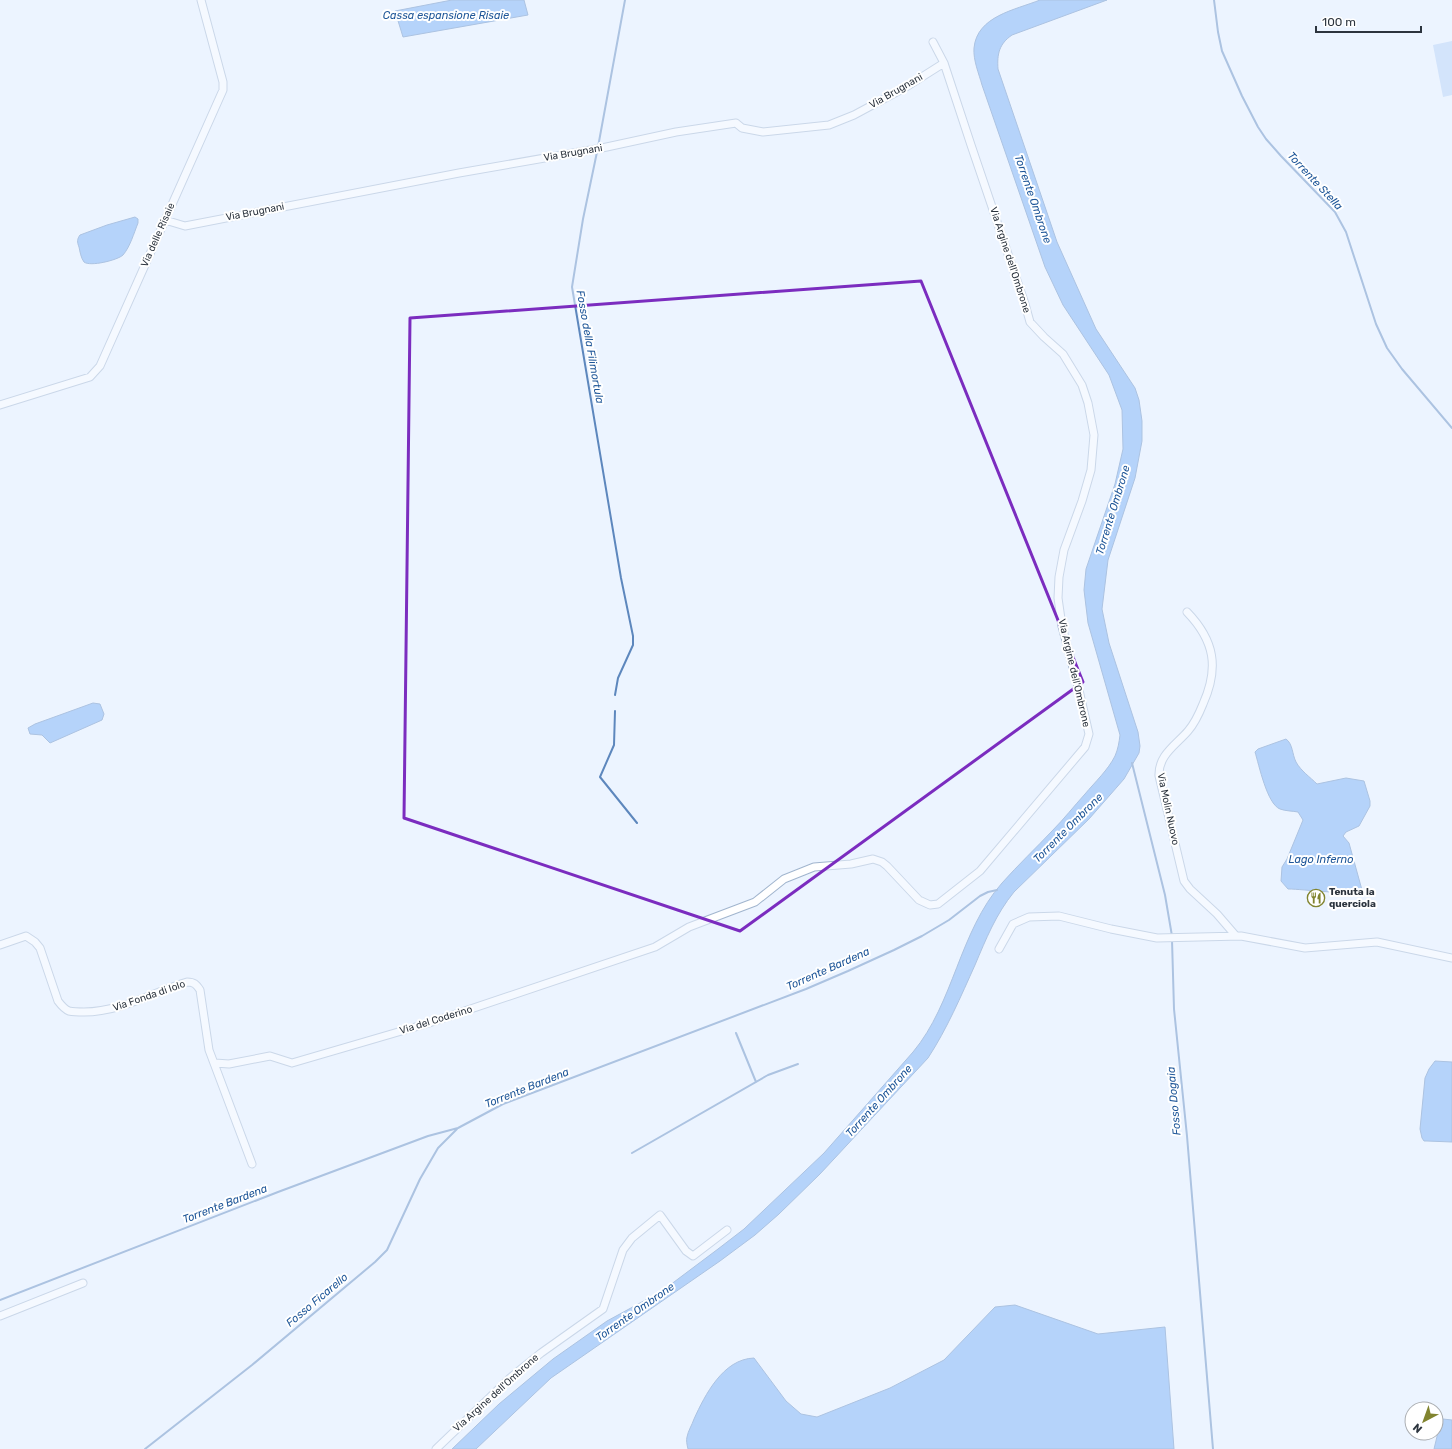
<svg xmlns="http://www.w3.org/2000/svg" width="1452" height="1449" viewBox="0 0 1452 1449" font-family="Rubik,sans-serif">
<rect width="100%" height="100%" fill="#ecf4ff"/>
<path fill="#b3d0f7" d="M1452,41v54l-9,2 -10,-52z"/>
<path fill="#72abf4" stroke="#5d87bd" d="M452,0h72l4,15 -125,22 -8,-26z
M1040,0h67l-95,35c-13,9 -15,19 -14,34l59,173 39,87 39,59 4,12 3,21v20l-7,37 -27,82 -6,49 7,34 29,89 2,14 -1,7 -15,26 -35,40 -75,73c-18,22 -28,47 -39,73 -14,31 -28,64 -47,93l-108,116 -41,40 -24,21 -35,26 -169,117 -75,71h-24l47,-45 54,-45 54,-38 55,-30 56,-42 26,-20 80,-76 89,-101c41,-49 46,-120 89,-169 16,-18 34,-35 50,-52 12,-12 22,-25 33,-37 10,-12 23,-24 30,-38 3,-7 4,-13 5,-21l-32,-112 -4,-33 2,-21 29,-85 8,-35 -1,-39 -13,-35 -46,-70 -18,-38 -63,-182c-3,-11 -9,-25 -8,-37 3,-32 41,-38 66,-48z
M135,217l3,2v4c-4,10 -8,24 -15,32 -5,5 -33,12 -39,7 -3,-4 -4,-10 -5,-15 -2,-5 -2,-8 1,-12l27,-10z
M93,703l7,1 4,10 -2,6 -52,23 -8,-8 -12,-1 -2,-6 7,-4z
M1286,739c7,5 6,15 10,23 5,9 14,15 21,22l29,-6 18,3 6,20v5l-11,20 -13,6 -3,4 6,7 13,47c-11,6 -58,-1 -74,-1l-7,-8 1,-14 5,-8 16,-39 -5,-8c-5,-1 -13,-1 -18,-3 -13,-5 -21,-44 -25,-57l3,-3z
M1435,1061l17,1v80l-25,-1h-3l-2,-3 -2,-9 5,-51 4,-9z
M1015,1305l83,29 67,-7 9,122h-486c-1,-4 -2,-9 -1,-12 1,-6 5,-12 7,-18 11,-24 29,-60 60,-61l32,43 15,13 16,3 73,-29 54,-28 51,-53z
M1443,1419l9,1v29h-18l6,-25z"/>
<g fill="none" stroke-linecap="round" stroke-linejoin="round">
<path stroke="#5d87bd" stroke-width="2" d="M1214,0l4,32 4,19 20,45 16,31 8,12 15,17 54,56 11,20 30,92 11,24 15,21 50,59
M598,147l27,-147
M597,152l-14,67 -11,68 49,291 12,58v9l-15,33 -3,17
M615,711l-1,34 -14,32 37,46
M1132,763l33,132 7,41
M1172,940l2,69 13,127 26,313
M736,1033l20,49
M632,1153l136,-78 30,-11
M0,1300l278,-108 150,-56 30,-8 45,-24 303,-115 42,-18 46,-21 28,-14 27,-16 31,-24 8,-4 9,-2
M145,1449l107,-84 123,-103 12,-12 33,-71 18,-31 19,-19"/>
<defs>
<path id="street" d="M165,220l20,6 274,-53 143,-25 74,-16 60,-9 6,5 21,4 66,-7 25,-10 52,-28 38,-24
M0,405l90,-28 10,-11 123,-276v-8l-22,-82
M1187,612c28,29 32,56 16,92 -4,10 -8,19 -15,27 -12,14 -30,24 -29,45l25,105 6,8 27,25 19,22
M0,945l26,-9 9,6 5,6 18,53c3,4 6,8 11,10 5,1 11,1 15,1 37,0 69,-20 103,-30 7,0 9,2 13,8l9,60 43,114
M999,949l14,-25 16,-7 30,-1 52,13 46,9 84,-2 64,12 72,-6 75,16
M215,1063l14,1 41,-8 22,7 137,-40 226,-76 34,-20 66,-25 29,-23 30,-12 37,-3 22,-5 9,3 5,4 32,34 11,5 8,-1 42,-33 105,-124 4,-13 -10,-44 -17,-64 -4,-28 1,-21 5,-27 18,-49 9,-31 3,-35 -6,-32 -6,-18 -19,-31 -19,-17 -14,-15 -5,-18 -54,-159 -27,-82 -11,-21
M0,1316l83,-33
M436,1449l74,-71 31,-25 62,-44 20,-59 9,-12 28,-23 26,36 7,5 34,-26"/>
</defs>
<use href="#street" stroke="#a1b5ce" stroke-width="9"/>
<use href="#street" stroke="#fff" stroke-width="7"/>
</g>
<path d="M0 0H1452V1449H0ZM921,281l162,401 -343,249 -336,-113 6,-500z" fill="#ecf4ff" fill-opacity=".55" fill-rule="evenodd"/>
<path fill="none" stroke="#7b2cbf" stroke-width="3" stroke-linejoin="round" d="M921,281l162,401 -343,249 -336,-113 6,-500z"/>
<defs>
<symbol id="restaurant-ring" viewBox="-11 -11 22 22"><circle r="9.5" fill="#fff" stroke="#81842f" stroke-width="1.5"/><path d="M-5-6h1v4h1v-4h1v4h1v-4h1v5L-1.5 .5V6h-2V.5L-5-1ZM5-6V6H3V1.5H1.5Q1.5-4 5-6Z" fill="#81842f"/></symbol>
</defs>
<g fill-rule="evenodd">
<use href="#restaurant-ring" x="1306" y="888" width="20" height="20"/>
</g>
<g text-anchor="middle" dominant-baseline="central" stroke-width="4" stroke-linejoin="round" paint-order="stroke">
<g font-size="10" fill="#2c343e" stroke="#fff">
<text transform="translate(896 91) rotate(-30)">Via Brugnani</text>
<text transform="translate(573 153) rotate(-10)">Via Brugnani</text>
<text transform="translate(255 212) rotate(-11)">Via Brugnani</text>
<text transform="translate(158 235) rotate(-66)">Via delle Risaie</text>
<text transform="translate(1010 260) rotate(72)">Via Argine dell'Ombrone</text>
<text transform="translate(1074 673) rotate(77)">Via Argine dell'Ombrone</text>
<text transform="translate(1168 809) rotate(78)">Via Molin Nuovo</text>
<text transform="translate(149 996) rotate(-19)">Via Fonda di Iolo</text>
<text transform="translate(436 1020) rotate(-17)">Via del Coderino</text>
<text transform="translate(496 1393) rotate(-42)">Via Argine dell'Ombrone</text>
</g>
<g font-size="10" font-weight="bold" fill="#2c343e" stroke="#fff" text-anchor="start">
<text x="1329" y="892">Tenuta la<tspan x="1329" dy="12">querciola</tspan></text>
</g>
<g font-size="11" font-style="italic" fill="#1e5698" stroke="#fff">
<text x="446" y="15">Cassa espansione Risaie</text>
<text transform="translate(1315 181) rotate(47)">Torrente Stella</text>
<text transform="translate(1033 199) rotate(71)">Torrente Ombrone</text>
<text transform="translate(590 347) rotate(80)">Fosso della Filimortula</text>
<text transform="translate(1113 510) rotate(-73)">Torrente Ombrone</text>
<text transform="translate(1068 828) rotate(-45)">Torrente Ombrone</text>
<text x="1321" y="859">Lago Inferno</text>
<text transform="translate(828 969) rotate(-24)">Torrente Bardena</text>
<text transform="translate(527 1088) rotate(-22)">Torrente Bardena</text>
<text transform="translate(879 1101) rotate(-48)">Torrente Ombrone</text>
<text transform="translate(1174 1101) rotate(-95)">Fosso Dogaia</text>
<text transform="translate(225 1204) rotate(-21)">Torrente Bardena</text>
<text transform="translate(317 1300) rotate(-40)">Fosso Ficarello</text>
<text transform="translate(635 1312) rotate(-35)">Torrente Ombrone</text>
</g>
</g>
<g transform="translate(1424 1421) rotate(221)"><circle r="19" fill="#ffffff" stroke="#abaeb2"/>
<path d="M0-3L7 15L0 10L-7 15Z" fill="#81842f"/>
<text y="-6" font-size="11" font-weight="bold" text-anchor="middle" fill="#2c343e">N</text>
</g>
<path d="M1316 26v6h105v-6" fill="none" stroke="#2c343e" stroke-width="2"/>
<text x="1322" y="26" font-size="12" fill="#2c343e" stroke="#ffffff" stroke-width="3" paint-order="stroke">100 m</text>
</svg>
